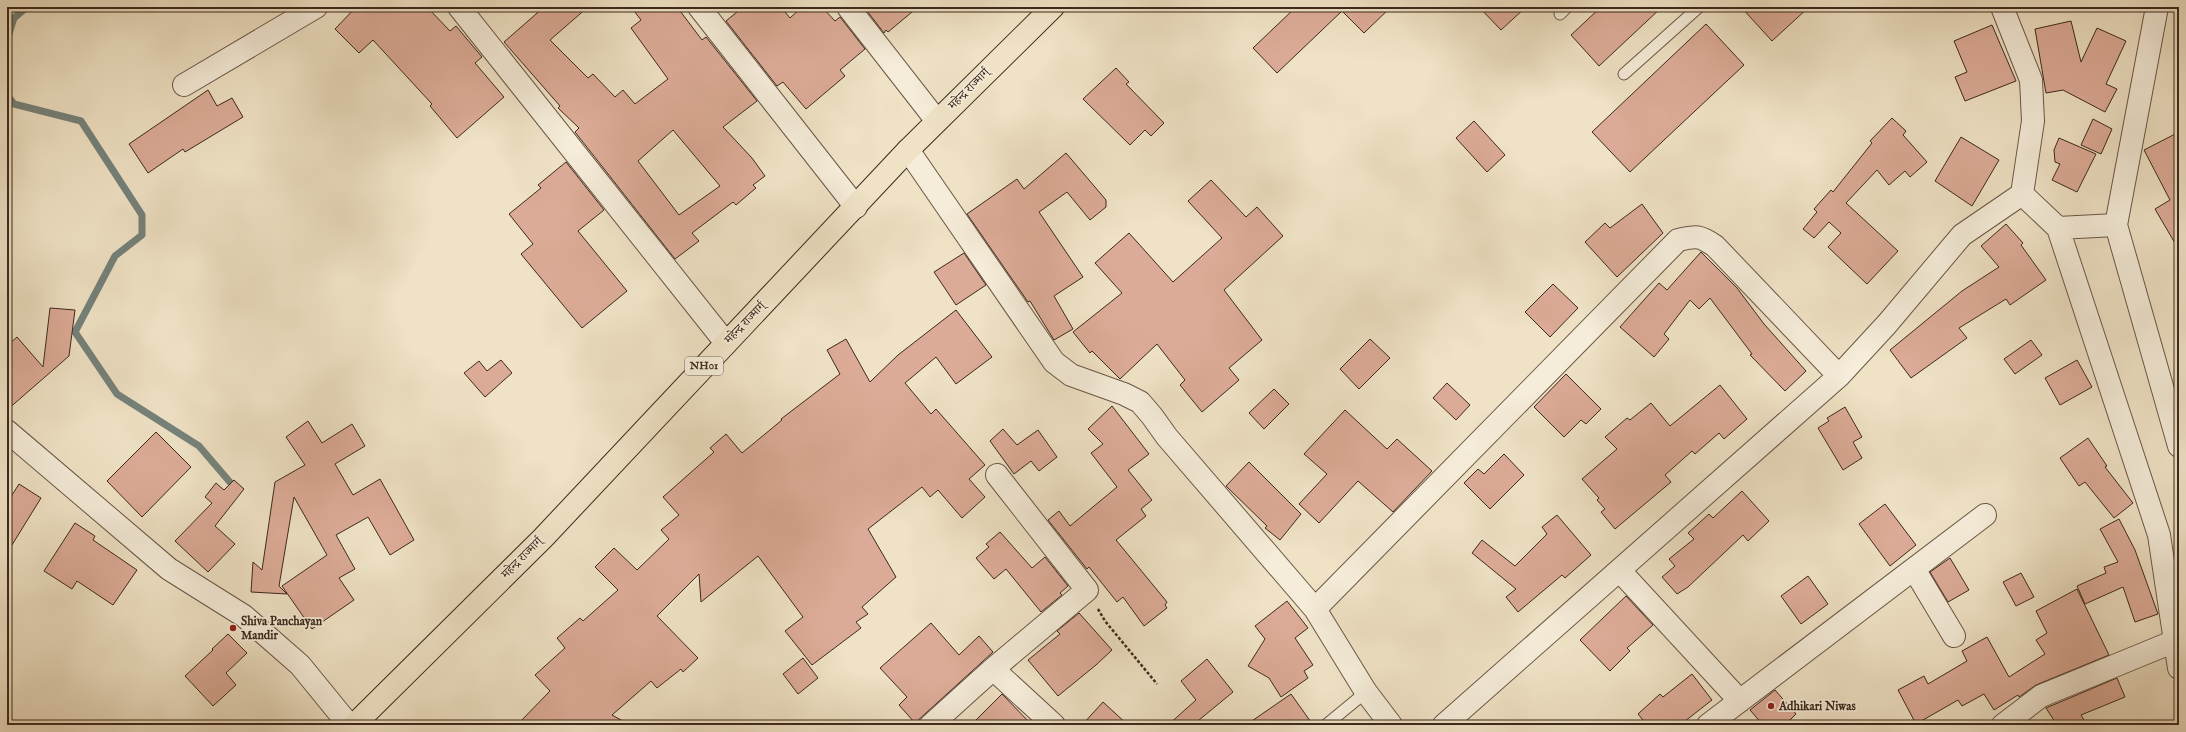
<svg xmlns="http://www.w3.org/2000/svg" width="2186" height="732" viewBox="0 0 2186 732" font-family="'IM FELL English','Noto Serif Devanagari',serif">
<rect width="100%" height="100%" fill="#efe2c5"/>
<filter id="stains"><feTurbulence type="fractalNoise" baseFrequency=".005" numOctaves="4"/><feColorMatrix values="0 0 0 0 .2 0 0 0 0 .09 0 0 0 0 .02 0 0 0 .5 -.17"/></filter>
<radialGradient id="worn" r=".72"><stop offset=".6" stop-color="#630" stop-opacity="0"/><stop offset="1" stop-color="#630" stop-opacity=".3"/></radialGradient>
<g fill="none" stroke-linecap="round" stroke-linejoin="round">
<path stroke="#75827b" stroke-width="7" d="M7,40l7,-22 13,-11
M7,95l7,9 67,17 61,94v20l-27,21 -40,76 42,62 82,52 36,42"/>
</g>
<path fill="#dcab97" stroke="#3d291d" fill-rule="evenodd" d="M356,7h71l23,24 6,-5 26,31 -7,6 29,34 -47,41 -27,-32 2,-2 -59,-64 -14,13 -24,-24z
M544,7h44l-38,33 38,38 5,-4 22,23 8,-7 12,14 33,-25 -37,-51 10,-8 -10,-13h46l25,33 4,-3 51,64 -34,26 29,31 13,18 -12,9 3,3 -20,17 -3,-3 -41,31 7,8 -24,18 -100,-127 4,-4 -21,-20 2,-2 -56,-64zM673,130l47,56 -41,29 -41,-54z
M743,7h38l9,11 12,-11h20l13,14 5,-4 25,32 -25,21 5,6 -39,33 -23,-27 -6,4 -51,-65z
M864,7h54l-30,25 -2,-2 -2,3z
M1296,7h95l-27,26 -22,-22 -65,62 -24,-25z
M1479,7h47l-25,23z
M1601,7h61l-63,59 -28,-31z
M1741,7h68l-37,34z
M2071,21l10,41 16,-34 29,13 -20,43 11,5 -12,23 -42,-22 -17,3 -11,-64z
M1706,24l38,41 -114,107 -38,-40z
M1992,25l24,56 -51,20 -10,-24 12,-5 -13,-31z
M1116,68l13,14 -3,2 38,39 -13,13 -6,-6 -15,15 -47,-46z
M208,90l9,16 15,-8 11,19 -58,35 -2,-3 -35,24 -19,-29z
M1892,118l14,13 -3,4 24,27 -17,15 -5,-6 -16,14 -12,-15 -31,33 52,48 -31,33 -39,-37 13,-14 -12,-11 -15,16 -11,-9 14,-17 -3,-3 17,-19 2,2 39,-49 -2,-2z
M2093,119l19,10 -11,25 -20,-9z
M1474,121l31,34 -18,17 -31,-34z
M2179,132v118l-24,-41 15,-9 -26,-50z
M1961,137l38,23 -27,46 -37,-25z
M2059,138l37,16 -19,38 -25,-12 8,-16 -5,-2 -1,-12z
M1066,153l40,47v7l-16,13 -23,-28 -28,20 44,65 -29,19 19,33 -19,11 -24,-39 -2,1 -61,-88 50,-35 7,10z
M566,162l38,48 -26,21 49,60 -45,37 -61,-74 12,-10 -24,-30 32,-26 -3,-3z
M1211,180l35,37 11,-10 26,29 -59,54 38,50 -33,28 10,12 -37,32 -22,-27 5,-5 -28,-36 -37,35 -28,-28 -2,2 -17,-21 49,-39 -27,-30 34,-30 44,49 49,-44 -34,-37z
M1642,204l21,29 -46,44 -32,-35 20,-19 5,5z
M2006,224l17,19 -2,2 25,35 -36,25 -4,-6 -47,29 8,10 -56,40 -21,-28 72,-59 37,-24 -18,-21z
M1701,252l36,36 27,36 42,47 -21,20 -35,-36 2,-1 -42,-56 -11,11 -9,-9 -26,34 5,5 -15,18 -34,-30 39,-44 8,7z
M964,253l22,32 -30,20 -22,-33z
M1553,284l25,24 -28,29 -25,-25z
M50,308l25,2 -6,46 -62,54v-64l10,-9 26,30z
M956,310l36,47 -36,27 -20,-27 -31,26 26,31 5,-5 49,56 -16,14 16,18 -23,21 -24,-28 -8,7 -8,-10 -54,42 28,48 -34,30 6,7 -12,8 5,6 -49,37 -27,-34 18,-14 -45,-61 -57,46 -2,-28 -42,42 41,42 -15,14 -2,-3 -24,19 -6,-7 -39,34 18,10h-113l33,-34 -15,-16 30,-27 -8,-10 23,-20 3,3 35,-31 -23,-23 19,-19 23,22 32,-31 -8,-9 18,-15 -16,-18 51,-45 -4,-4 16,-14 16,19 40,-33 -1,-1 59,-45 -13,-24 19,-11 24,43 28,-27z
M1370,339l20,19 -31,31 -19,-20z
M2031,340l11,15 -27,19 -11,-15z
M501,360l11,13 -27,24 -21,-24 15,-12 8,10z
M2077,360l15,27 -32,18 -15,-27z
M1566,374l35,35 -15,15 -5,-4 -17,17 -30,-30z
M1447,383l23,22 -14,15 -23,-22z
M1720,385l27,34 -23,20 -5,-6 -24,21 -3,-3 -27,24 6,7 -56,47 -14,-17 4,-3 -8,-9 2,-2 -17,-19 35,-30 -12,-12 22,-19 3,2 21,-17 19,23z
M1274,389l15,15 -25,25 -15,-16z
M1112,406l37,48 -21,16 24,30 -11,9 5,7 -30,24 51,62 -2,3 2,3 -23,18 -21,-29 -6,5 -28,-35 -2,2 -39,-49 11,-9 11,15 47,-39 -26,-34 12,-9 -15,-15z
M1845,407l17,30 -9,5 9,16 -19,12 -25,-42 11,-7 -2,-3z
M1345,410l42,39 10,-10 35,32 -39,41 -35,-31 -39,42 -20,-19 28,-30 -23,-20z
M308,421l14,22 30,-19 13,22 -30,18 18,31 27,-16 34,61 -24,15 -22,-38 -32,18 19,34 -16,9 15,22 -42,29 -30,-43 45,-31 -33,-58 -15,89 8,8 -36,-2 2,-30 9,8 13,-88 30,-17 -19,-28z
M1003,429l14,16 21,-15 19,27 -18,14 -8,-10 -17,13 -24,-33z
M156,432l35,35 -49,50 -35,-36z
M2088,438l19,28 -2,1 28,36 -19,15 -29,-36 -6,4 -19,-28z
M1504,454l20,21 -34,34 -26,-26 14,-14 6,5z
M1249,462l52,52 -21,26 -15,-12 2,-2 -41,-40z
M234,480l10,9 -29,37 20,18 -27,28 -33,-31 37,-38 -7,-6 11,-14 8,7z
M19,484l22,14 -34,55v-50z
M1742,491l27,30 -21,20 -5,-6 -55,52 -11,7 -15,-17 13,-11 -6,-7 25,-20 -6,-6 21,-19 4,4z
M1885,504l31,41 -26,21 -31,-42z
M1557,515l34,40 -26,23 -3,-3 -44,37 -12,-15 10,-8 -44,-36 10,-13 33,26 32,-32 -5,-7z
M2119,519l16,31 23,64 -23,8 -12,-35 -38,17 -8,-18 29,-13 -2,-6 14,-5 -18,-33z
M75,523l20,13 -2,4 44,30 -24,35 -36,-24 -5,8 -28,-18z
M1000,532l32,36 13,-11 23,29 -8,7 2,2 -21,17 -35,-43 -12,10 -18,-21 13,-11 -3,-3z
M1950,558l19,32 -21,12 -18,-30z
M2021,573l13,24 -18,9 -13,-24z
M1808,576l20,28 -27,20 -20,-28z
M2077,589l32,66 -73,30 -17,12 -1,-2 -24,15 -10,-16 -22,12 -4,-6 -42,24 -18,-34 26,-14 4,8 39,-23 -5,-10 25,-14 22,40 36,-23 -9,-14 11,-7 -11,-22z
M1626,596l27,29 -26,23 3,3 -20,20 -30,-31z
M1287,601l21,27 -13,10 18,27 -9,6 4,7 -27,19 -12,-19 -21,-12 17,-27 -10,-13z
M1079,613l33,37 -16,15 -38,31 -30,-36 32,-26 -3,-3z
M931,623l28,32 20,-19 14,16 -78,71 -16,-18 8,-8 -27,-29z
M228,634l19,19 -21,20 10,12 -23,21 -28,-30 28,-26 -1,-1z
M803,658l15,20 -20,16 -15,-20z
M1207,659l26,33 -40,33h-25l28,-25 -15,-19z
M1692,674l20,26 -32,25h-33l-9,-11 22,-20 3,3z
M2117,678l8,19 -44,18 6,10h-30l-11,-17z
M1775,690l21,24 -11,11h-22l-13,-15z
M1002,694l30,31h-61z
M1291,694l22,31h-67z
M1103,702l25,23h-46z"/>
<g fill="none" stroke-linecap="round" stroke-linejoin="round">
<defs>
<path id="service" d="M1560,14l7,-7
M1624,74l75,-67
M1326,725l40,-33"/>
<path id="minor" d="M459,7l267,336
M699,7l157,200
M848,7l89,114
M2002,7l29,73 2,41 -11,73 36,34 58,-3
M2157,7l-41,218 63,221
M184,85l132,-78
M908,150l146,212 17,13 53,19 16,8 12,14 15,21 148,172 51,83 25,33
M2058,228l101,307 20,133
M7,431l162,138 75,47 56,49 49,60
M1914,569l40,67
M1620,571l120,130
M1315,609l363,-369c18,-4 21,-5 37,6l124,130
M993,669l61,56
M931,725l62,-56 94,-79 -90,-115
M1444,725l395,-349 48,-52 75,-89 60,-41
M1708,725l277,-210
M2003,725l38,-29 134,-55"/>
<path id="trunk" d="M354,725l189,-187 365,-388 145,-143"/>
</defs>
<use href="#service" stroke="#6a5747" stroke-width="13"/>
<use href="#minor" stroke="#6a5747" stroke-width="24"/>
<use href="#trunk" stroke="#3d291d" stroke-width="24"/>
<path stroke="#3d291d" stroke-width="2.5" stroke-dasharray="3 2" stroke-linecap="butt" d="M1098,609l7,12 52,63"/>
<use href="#service" stroke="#f5ecd9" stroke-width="11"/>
<use href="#minor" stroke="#f5ecd9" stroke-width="22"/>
<use href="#trunk" stroke="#efe2c5" stroke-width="22"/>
</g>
<g fill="#8f2418" stroke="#f5ecd9" stroke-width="1.5">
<circle cx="233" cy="628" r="4"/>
<circle cx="1771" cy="706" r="4"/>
</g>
<g text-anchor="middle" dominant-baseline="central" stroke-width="3.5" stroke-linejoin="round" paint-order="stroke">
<rect fill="#f5ecd9" stroke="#746455" stroke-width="1" x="685" y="357" width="38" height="18" rx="3"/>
<g font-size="11" font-weight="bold" fill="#3d291d">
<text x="704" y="366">NH01</text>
</g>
<g font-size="12" fill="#3d291d" stroke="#f5ecd9">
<text transform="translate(969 89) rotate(-45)">महेन्द्र राज्मार्ग्</text>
<text transform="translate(745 323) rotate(-46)">महेन्द्र राज्मार्ग्</text>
<text transform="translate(522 558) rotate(-45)">महेन्द्र राज्मार्ग्</text>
</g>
<g font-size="12" font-weight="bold" fill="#3d291d" stroke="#f5ecd9" text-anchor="start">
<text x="241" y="621">Shiva Panchayan<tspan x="241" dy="14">Mandir</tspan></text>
<text x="1779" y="706">Adhikari Niwas</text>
</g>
</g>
<rect width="2186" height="732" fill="none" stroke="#efe2c5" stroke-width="24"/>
<rect x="8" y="8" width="2170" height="716" fill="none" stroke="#3d291d" stroke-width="2"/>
<rect x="12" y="12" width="2162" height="708" fill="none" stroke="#3d291d"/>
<rect width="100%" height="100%" filter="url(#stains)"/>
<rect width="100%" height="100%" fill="url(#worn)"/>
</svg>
